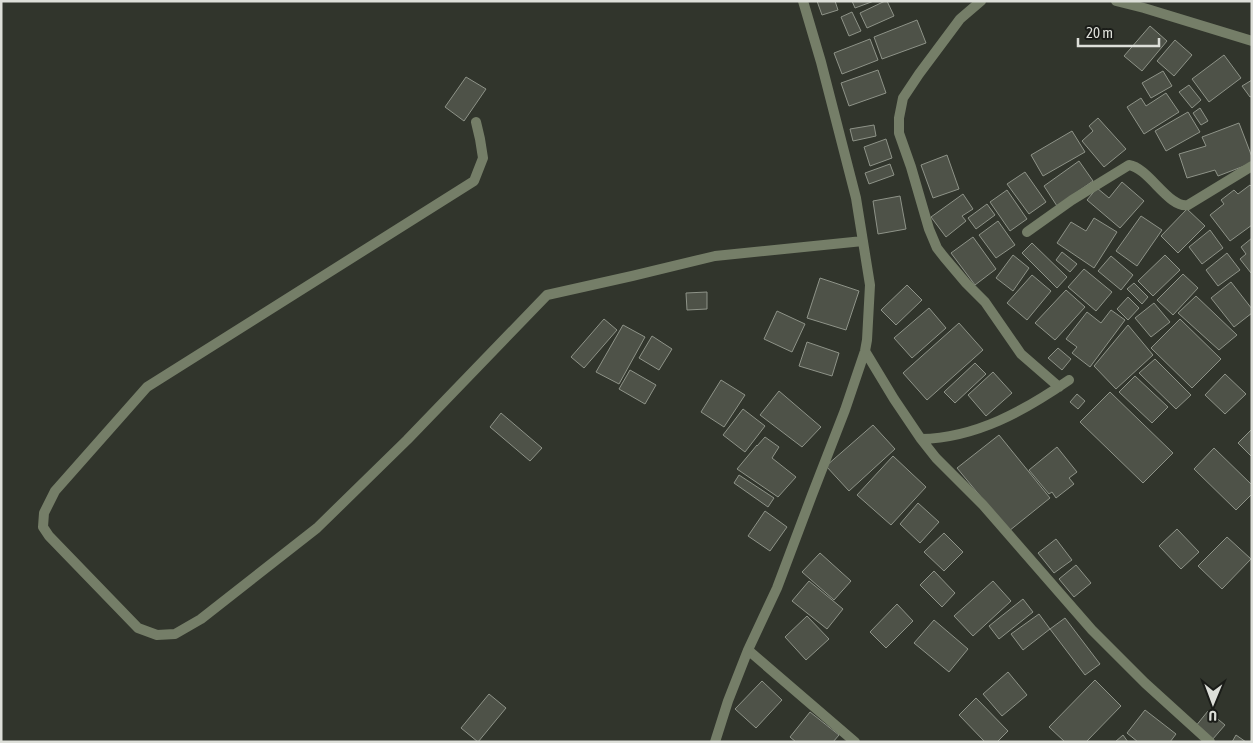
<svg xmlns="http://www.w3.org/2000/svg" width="1253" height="743" viewBox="0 0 1253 743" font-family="'Asap Condensed',sans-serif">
<rect width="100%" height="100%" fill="#31352c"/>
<path fill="#4e5248" stroke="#8e9388" d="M817,1h18l3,9 -16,5z
M852,1h22l-19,7z
M885,1h2l7,15 -27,12 -7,-15z
M852,12l9,19 -12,5 -8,-19z
M917,20l9,23 -44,16 -8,-22z
M1150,26l17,15 -25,30 -18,-15z
M870,39l8,21 -36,14 -8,-21z
M1175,40l17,15 -18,21 -17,-15z
M1224,55l17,23 -32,24 -17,-23z
M878,70l8,23 -37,13 -8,-23z
M1163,71l9,15 -21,12 -9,-15z
M466,77l20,12 -22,32 -19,-14z
M1252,80v16l-2,1 -8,-11z
M1189,85l12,15 -9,8 -13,-16z
M1166,93l13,19 -35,22 -17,-27 14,-9 5,8z
M1200,108l8,13 -7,4 -8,-12z
M1188,112l12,20 -34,19 -11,-20z
M1098,118l28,31 -22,18 -22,-26 11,-10 -4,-5z
M1239,123l13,34v6l-34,13 -3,-6 -28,8 -8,-24 27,-8 -4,-9z
M874,125l2,11 -23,5 -3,-12z
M1072,131l13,21 -42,24 -12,-21z
M886,139l6,19 -22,8 -6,-19z
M947,155l12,34 -26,9 -12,-33z
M1079,161l14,20 -36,25 -13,-20z
M890,164l4,11 -25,9 -4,-11z
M1025,172l21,30 -17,12 -22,-30z
M1122,182l22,19 -24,27 -33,-28 10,-12 12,10z
M1250,185l2,2v38l-22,16 -20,-26 14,-11 -3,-4 13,-10 4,4z
M1007,190l20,29 -17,12 -20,-29z
M963,194l10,15 -11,7 4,5 -20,16 -15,-20z
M900,196l6,33 -28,5 -5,-33z
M987,204l8,11 -19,14 -8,-11z
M1187,209l18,17 -27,27 -17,-17z
M1141,216l21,14 -25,36 -21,-15z
M1094,218l23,14 -23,36 -37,-25 14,-21 15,9z
M998,221l17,24 -19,13 -17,-23z
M1210,230l13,18 -21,16 -13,-17z
M973,237l23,32 -21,16 -24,-32z
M1252,238v34l-1,1 -11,-14 6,-5 -5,-7z
M1032,243l35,34 -10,11 -35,-35z
M1062,252l15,12 -7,8 -14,-12z
M1227,253l13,17 -22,16 -12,-16z
M1013,255l16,13 -16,23 -17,-13z
M1165,255l15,15 -27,26 -15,-15z
M1111,256l22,19 -12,15 -23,-19z
M1084,269l28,23 -16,19 -28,-24z
M1183,274l15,14 -25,27 -16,-15z
M1032,275l19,16 -24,29 -20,-17z
M820,278l39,13 -13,39 -39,-12z
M1231,282l21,27v4l-18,14 -23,-29z
M1134,283l14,14 -6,7 -15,-15z
M907,285l15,15 -26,25 -15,-15z
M1066,290l19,17 -30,33 -20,-17z
M707,292v17l-20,1 -1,-17z
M1196,296l41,39 -18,15 -41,-37z
M1128,297l11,11 -11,12 -11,-11z
M1154,303l16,19 -19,15 -16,-19z
M929,308l17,20 -34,30 -18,-20z
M1111,310l14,10 -35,47 -18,-14 5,-6 -11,-8 21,-27 14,11z
M777,311l28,13 -13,28 -28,-13z
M604,319l13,11 -33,38 -13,-11z
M1180,319l41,40 -29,29 -41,-40z
M959,323l24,27 -56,50 -24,-27z
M623,325l22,12 -26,47 -23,-12z
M1128,325l25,30 -37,34 -22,-23z
M652,336l20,13 -13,21 -20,-12z
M807,342l32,11 -7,23 -33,-10z
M1058,348l13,11 -9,11 -14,-12z
M1155,359l36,36 -15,14 -37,-36z
M975,363l11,11 -31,29 -11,-11z
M630,370l26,15 -11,19 -26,-15z
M993,372l19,21 -26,23 -18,-21z
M1225,374l21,20 -21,20 -20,-19z
M1135,376l33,31 -16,16 -33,-31z
M721,380l24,15 -21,32 -23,-15z
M779,391l42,36 -19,20 -42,-32z
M1110,392l63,61 -30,30 -63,-61z
M1077,394l8,7 -7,8 -8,-7z
M743,409l22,17 -20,26 -22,-17z
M501,413l41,35 -12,13 -40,-34z
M873,425l22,24 -46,42 -23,-25z
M1252,429v26l-1,1 -13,-13z
M999,435l51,63 -41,33 -52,-63z
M765,437l14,10 -7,11 24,19 -18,20 -41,-28 20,-24v1z
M1057,447l20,25 -8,6 5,6 -18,14 -4,-6 -3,2 -20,-24z
M1214,448l38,37v9l-16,16 -42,-41z
M893,456l33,31 -35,38 -34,-30z
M739,475l35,23 -6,9 -34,-24z
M918,503l21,19 -19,21 -20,-19z
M765,511l22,16 -17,24 -22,-15z
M1177,529l22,23 -18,17 -22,-23z
M944,533l19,19 -19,19 -20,-19z
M1227,537l24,22 -29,30 -24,-23z
M1056,539l16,21 -18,13 -16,-20z
M820,553l31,28 -17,19 -32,-28z
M1076,565l15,18 -17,14 -15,-18z
M934,571l21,22 -13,14 -22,-22z
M809,581l34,28 -16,20 -35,-28z
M993,581l18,20 -38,35 -19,-20z
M1023,599l10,13 -34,27 -10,-13z
M897,604l16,17 -27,27 -16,-16z
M1039,614l11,15 -27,21 -12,-16z
M807,616l22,23 -23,21 -21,-23z
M1065,618l35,46 -15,11 -35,-46z
M934,620l34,29 -19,23 -35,-29z
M1008,672l19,23 -25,21 -19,-22z
M1095,680l26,26 -35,36h-21l-16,-15z
M762,681l20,19 -26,28 -21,-19z
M489,694l17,14 -28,34 -17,-14z
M976,698l32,33 -11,11h-12l-26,-27z
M1145,710l31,24 -6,8h-32l-11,-9z
M1208,711l17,14 -13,15 -17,-13z
M810,712l29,23 -6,7h-37l-6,-5z
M1123,735l5,7h-13z
M1236,735l10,7h-14z"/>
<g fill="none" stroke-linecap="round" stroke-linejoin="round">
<path stroke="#757e68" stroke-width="10" d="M981,1l-21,18 -41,55 -16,24 -4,20v15l12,34 18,62 8,19 7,9 22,26 19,19 36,52 38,33
M1116,1l28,7 108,33
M476,122l4,17 3,19 -9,23 -327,206 -92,104 -11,22 -1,14 6,9 89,92 19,7 18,-1 26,-15 116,-91 90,-88 140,-145 85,-19 83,-20 148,-15
M1027,232l45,-32 57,-35c20,3 40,44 59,40l64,-39
M865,351l29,48 27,40 15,19 47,47 109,125 53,53 65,59
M921,439c55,-1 103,-28 148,-59
M748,650l107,92
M715,742l13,-41 20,-51 29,-62 35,-93 33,-85 20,-59 2,-11 3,-55 -14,-87 -35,-136 -18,-61"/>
</g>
<rect width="1253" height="743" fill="none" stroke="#dddfd9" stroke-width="5"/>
<g transform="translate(1213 703) rotate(181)" stroke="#1a1c18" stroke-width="4" paint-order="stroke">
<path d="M0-4L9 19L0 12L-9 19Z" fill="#dddfd9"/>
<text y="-8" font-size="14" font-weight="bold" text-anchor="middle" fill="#dddfd9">U</text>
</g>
<path d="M1078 38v8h81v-8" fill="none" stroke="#dddfd9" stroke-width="2.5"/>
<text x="1086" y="38" font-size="15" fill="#dddfd9" stroke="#1a1c18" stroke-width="4" paint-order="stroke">20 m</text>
</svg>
